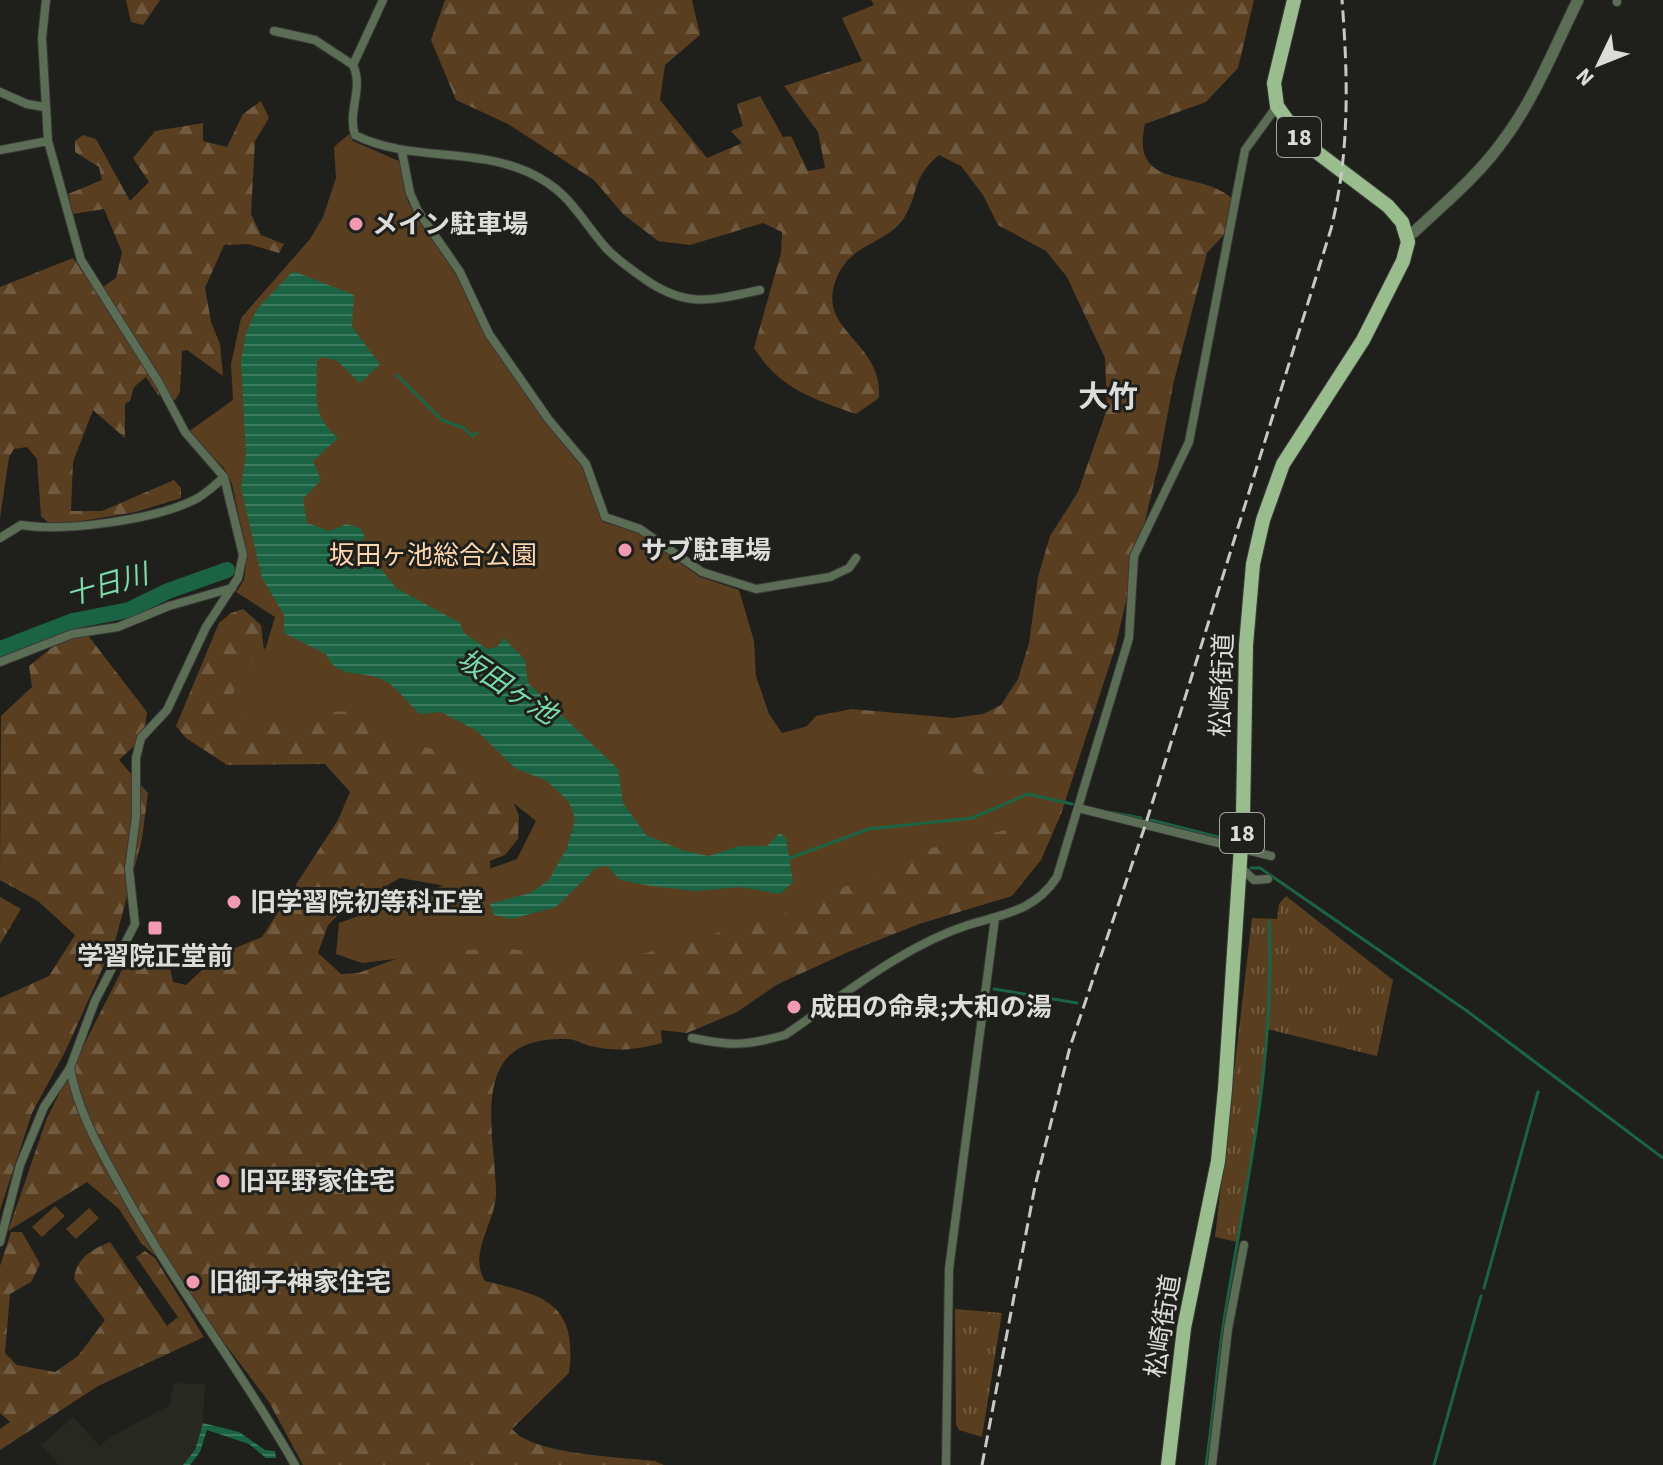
<svg xmlns="http://www.w3.org/2000/svg" width="1663" height="1465" viewBox="0 0 1663 1465" font-family="'Source Sans 3','Noto Sans JP',sans-serif">
<defs>
<pattern id="grass-tufts" width="24" height="20" patternUnits="userSpaceOnUse" patternTransform="scale(2)"><rect width="24" height="20" fill="#593f20"/><path d="M3 7l-1-3M5 7V3M7 7l1-3M15 17l-1-3M17 17v-4M19 17l1-3" fill="none" stroke="#705a40"/></pattern>
<pattern id="forest-firs" width="22" height="20" patternUnits="userSpaceOnUse" patternTransform="scale(2)"><rect width="22" height="20" fill="#593f20"/><path d="M5 1l3.5 6h-7zM16 11l3.5 6h-7z" fill="#705a40"/></pattern>
<pattern id="water-rules" width="6" height="5" patternUnits="userSpaceOnUse" patternTransform="scale(2)"><rect width="6" height="5" fill="#1a6443"/><path d="M0 2.5h6" fill="none" stroke="#3b7a5e"/></pattern>
</defs>
<rect width="100%" height="100%" fill="#1f1f1c"/>
<path fill="#27281f" d="M173,1383l32,1 -2,39 -8,27 -12,15h-124l-18,-20 32,-28 27,29 10,-9 60,-32z"/>
<path fill="url(#grass-tufts)" d="M1286,896l107,84 -16,76 -110,-27 -10,104 -20,109 -22,-5 37,-319 25,1 2,-15z
M0,897l21,12 -21,35z
M955,1309l47,4 -20,124 -23,-7 -3,-6z"/>
<path fill="url(#forest-firs)" d="M126,0h34l-17,25 -12,-3z
M445,0h247l8,35 -35,30 -5,35 47,58 35,-15 -11,-12 12,-5 -6,-22 23,-8 23,41 8,-1 17,35 17,-3 -7,-36 -34,-46 78,-25 -20,-43 32,-13 -3,-5h383l-16,68 -32,34 -61,22c-16,70 57,42 91,78l-4,24 -25,27 -34,132 -15,81 -43,182 -54,166 -20,46 -29,36 -93,28 -71,28 -70,32 -41,28 -50,21 -26,-3 1,13c-27,7 -45,9 -72,3 -7,-2 -15,-7 -23,-7 -98,-3 -74,82 -71,150 2,32 -29,62 -11,92 59,14 93,22 84,92l-57,56c21,26 110,28 143,32l9,4h-361l-34,-63 -65,-86 -25,-39 -38,-34 -22,-34 -32,-27 -79,49 39,-113 86,-170 23,1 13,15 4,18 13,3 32,-30 44,-18 76,-117 12,-28 -25,-28 -98,1 -41,-27 -10,-12 43,-103 12,-10 12,-4 18,16 5,43 65,14 113,67 66,45 9,22 -1,23 -13,16 -15,6 2,33 -92,-16 -58,33 -14,14 -10,28 23,21 17,-1 46,-17 79,-8 288,-183 45,-49 36,-7 101,9 30,-4 18,-9 17,-26 11,-36 9,-66 12,-41 28,-44 29,-83 -2,-51 -38,-81 -21,-26 -48,-26 -15,-30 -22,-29 -22,-11c-29,25 -19,37 -35,63 -19,29 -61,24 -71,72 -8,43 50,55 46,108l-23,16c-44,-16 -76,-25 -102,-66l27,-95 1,-21 -19,-9 -73,22 -32,-4 -35,-27 -29,-34 -86,-56 -52,-24 -25,-60z
M261,101l8,17 -14,23 -4,73 10,21 23,9 -5,9 -31,-9 -24,1 -19,43 6,34 9,22 3,32 -36,-26 -5,1 -2,41 -5,8 -17,-5 -12,-18 -12,10 -4,14 -5,3v34l-32,-28 -20,52 -2,49h31l72,-31 7,8v10l-45,14 -84,14 -11,-10 -4,-57 -10,-12 -13,2 -5,8 -9,61v-231l73,-29 24,33 19,-13 6,-26 -18,-43 -31,5 -5,-20 34,-14 -3,-13 -24,-15v-11l8,-6 13,4 34,62 19,-19 -16,-24 22,-27 48,-8v18l24,6 16,-33z
M80,625l67,87 -3,25 -25,23 29,33 -6,46 -26,99 -50,112 -34,63 -32,97v-212l49,-22 26,-41 -37,-34 -38,-21 1,-164 31,-29 -3,-21z
M11,1232h11l18,32 -9,18 -21,12 -5,59 12,12 38,7 23,-16 27,-36 -31,-41c2,-20 18,-30 36,-37l57,84 11,-9 -42,-60 9,-6 10,7 49,79 -106,49 -98,64v-21l10,-7 -10,-9v-147z"/>
<path fill="#593f20" d="M349,134l4,7 48,21 7,40 48,73 31,64 96,126 20,57 35,11 62,44 39,13 15,51 2,35 13,38 13,19 52,-14 87,3 14,35 63,25 64,-9 -15,47 -115,28 -149,66 -168,48 -120,-15 -133,16 -26,-9 3,-31 178,-64 19,-38 -83,-66 -70,-20 -32,-24 -84,5 -37,-4 5,-29 31,-36 9,-30 -39,-25 8,-12 3,-25 -15,-71 -8,-16 -36,-36 45,-32 -2,-36 10,-46 69,-79 13,-22 13,-39 -2,-31z
M55,1206l10,10 -23,21 -10,-10z
M89,1208l10,10 -23,21 -10,-10z"/>
<path fill="url(#water-rules)" d="M293,271l61,24 -2,32 28,37 -20,19 -24,-23 -15,-3 -4,4c0,35 -7,52 21,77l-25,23 8,19 -18,19 4,24 23,8 16,-7 14,4 5,9 -16,21 1,11 28,-4 18,23 64,35 4,10 23,16 10,-2 7,-9 21,22 3,23 90,86 5,34 23,32 38,16 25,5 30,-10h28l13,-13 6,5 7,44 -13,12 -39,-7 -46,4 -44,-5 -31,-6 -13,-14 -11,2 -40,39 -44,12 -18,-4 -4,-11 40,-11 18,-12 19,-33 8,-29 -6,-17 -22,-21 -32,-13 -38,-37 -36,-19 -21,2c-12,-10 -24,-29 -39,-35 -21,-9 -45,0 -55,-25l-42,-21v-18l-22,-37 -21,-90 5,-34 -5,-93 5,-28 11,-24z
M203,1423l36,9 26,18 10,1 1,7h-10l-17,-14 -42,-14 -7,22 -10,13h-7l12,-15z"/>
<g fill="none" stroke-linecap="round" stroke-linejoin="round">
<path stroke="#1a6443" stroke-width="3" d="M397,375l45,45 22,8 8,8 5,-3
M1109,812l32,6
M1151,820l67,17
M787,859l82,-30 103,-11 56,-24 44,10
M1251,868h9l207,143 196,147
M994,989l83,14
M1484,1288l54,-196
M1206,1465c8,-52 11,-105 20,-157 22,-134 49,-248 43,-386
M1434,1465l47,-169"/>
<path stroke="#1a6443" stroke-width="16" d="M0,649l73,-28 56,-11 39,-19 59,-21"/>
<defs>
<path id="minor" d="M383,0l-30,65c11,23 -6,47 2,70 54,27 117,12 173,37 42,19 50,44 78,76 9,10 22,19 33,27 45,34 70,26 121,15
M1617,2v-2
M274,31l41,9 38,25
M0,92l27,12 17,3
M0,150l48,-9
M402,152l8,41 8,18 42,61 29,62 60,86 37,44 19,53 35,12 62,43 54,17 74,-12 19,-9 7,-10
M0,538l21,-13c44,7 132,-5 173,-25 11,-5 21,-15 30,-23
M0,662l72,-28 46,-7 51,-21 63,-18
M1078,808l193,48
M1240,867l14,13 14,-1
M692,1038c39,8 53,8 93,-3 58,-39 116,-88 183,-110 36,-11 67,-14 89,-48l72,-239 5,-82 55,-114 56,-292 32,-44
M70,1068c8,45 31,83 53,123 52,95 119,180 172,274
M0,1242l20,-77 24,-58 26,-39 25,-67 40,-77 -6,-55 7,-52v-59l5,-20 26,-28 39,-83 32,-49 5,-23 -19,-78 -39,-45 -26,-49 -78,-123 -33,-119 -6,-103 4,-38
M946,1465l3,-196 46,-351
M1212,1465l16,-136 16,-84"/>
<path id="tertiary" d="M1407,235l7,-3c32,-30 66,-58 91,-94 31,-42 50,-92 73,-138"/>
<path id="primary" d="M1168,1465l16,-137 34,-167 7,-72 18,-273 3,-171 7,-81 10,-44 20,-56 80,-124 40,-79 5,-19 -6,-20 -14,-16 -86,-65 -25,-35 -3,-23 20,-83"/>
</defs>
<use href="#minor" stroke="#393937" stroke-width="10"/>
<use href="#tertiary" stroke="#393937" stroke-width="13"/>
<use href="#primary" stroke="#393937" stroke-width="16"/>
<use href="#minor" stroke="#5c6d56" stroke-width="8"/>
<use href="#tertiary" stroke="#5c6d56" stroke-width="11"/>
<use href="#primary" stroke="#9abd8d" stroke-width="14"/>
<path stroke="#c8c8c6" stroke-width="3" stroke-dasharray="12 6" stroke-linecap="butt" d="M982,1465l53,-279 35,-139 76,-224 185,-594c19,-77 17,-151 11,-229"/>
</g>
<g fill="#f19ab2" stroke="#1f1f1c" stroke-width="3">
<circle cx="356" cy="224" r="8"/>
<circle cx="625" cy="550" r="8"/>
<circle cx="234" cy="902" r="8"/>
<rect x="147" y="920" width="16" height="16" rx="4"/>
<circle cx="794" cy="1007" r="8"/>
<circle cx="223" cy="1181" r="8"/>
<circle cx="193" cy="1282" r="8"/>
</g>
<g text-anchor="middle" dominant-baseline="central" stroke-width="6" stroke-linejoin="round" paint-order="stroke">
<g fill="#1f1f1c" stroke="#a3a3a1" stroke-width="2">
<rect x="1277" y="117" width="44" height="40" rx="6"/>
<rect x="1220" y="813" width="44" height="40" rx="6"/>
</g>
<g font-size="24" font-weight="bold" fill="#dcdcda">
<text x="1299" y="137">18</text>
<text x="1242" y="833">18</text>
</g>
<g font-size="26" font-weight="bold" fill="#dcdcda" stroke="#1f1f1c" text-anchor="start">
<text x="372" y="224">メイン駐車場</text>
<text x="641" y="550">サブ駐車場</text>
<text x="250" y="902">旧学習院初等科正堂</text>
<text x="155" y="956" text-anchor="middle">学習院正堂前</text>
<text x="810" y="1007">成田の命泉;大和の湯</text>
<text x="239" y="1181">旧平野家住宅</text>
<text x="209" y="1282">旧御子神家住宅</text>
</g>
<g font-size="26" fill="#fed6ab" stroke="#1f1f1c">
<text x="433" y="555">坂田ヶ池総合公園</text>
</g>
<g font-size="26" fill="#dcdcda" stroke="#1f1f1c">
<text transform="translate(1222 685) rotate(-88)">松崎街道</text>
<text transform="translate(1163 1326) rotate(-81)">松崎街道</text>
</g>
<g font-size="28" font-style="italic" fill="#79ddaa" stroke="#1f1f1c">
<text transform="translate(107 585) rotate(-16)">十日川</text>
<text transform="translate(507 687) rotate(33)">坂田ヶ池</text>
</g>
<g font-size="30" font-weight="bold" fill="#dcdcda" stroke="#1f1f1c">
<text x="1108" y="397">大竹</text>
</g>
</g>
<g transform="translate(1599 64) rotate(227)" stroke="#1f1f1c" stroke-width="6" paint-order="stroke">
<path d="M0-6L14 30L0 20L-14 30Z" fill="#dcdcda"/>
<text y="-12" font-size="22" font-weight="bold" text-anchor="middle" fill="#dcdcda">N</text>
</g>
</svg>
